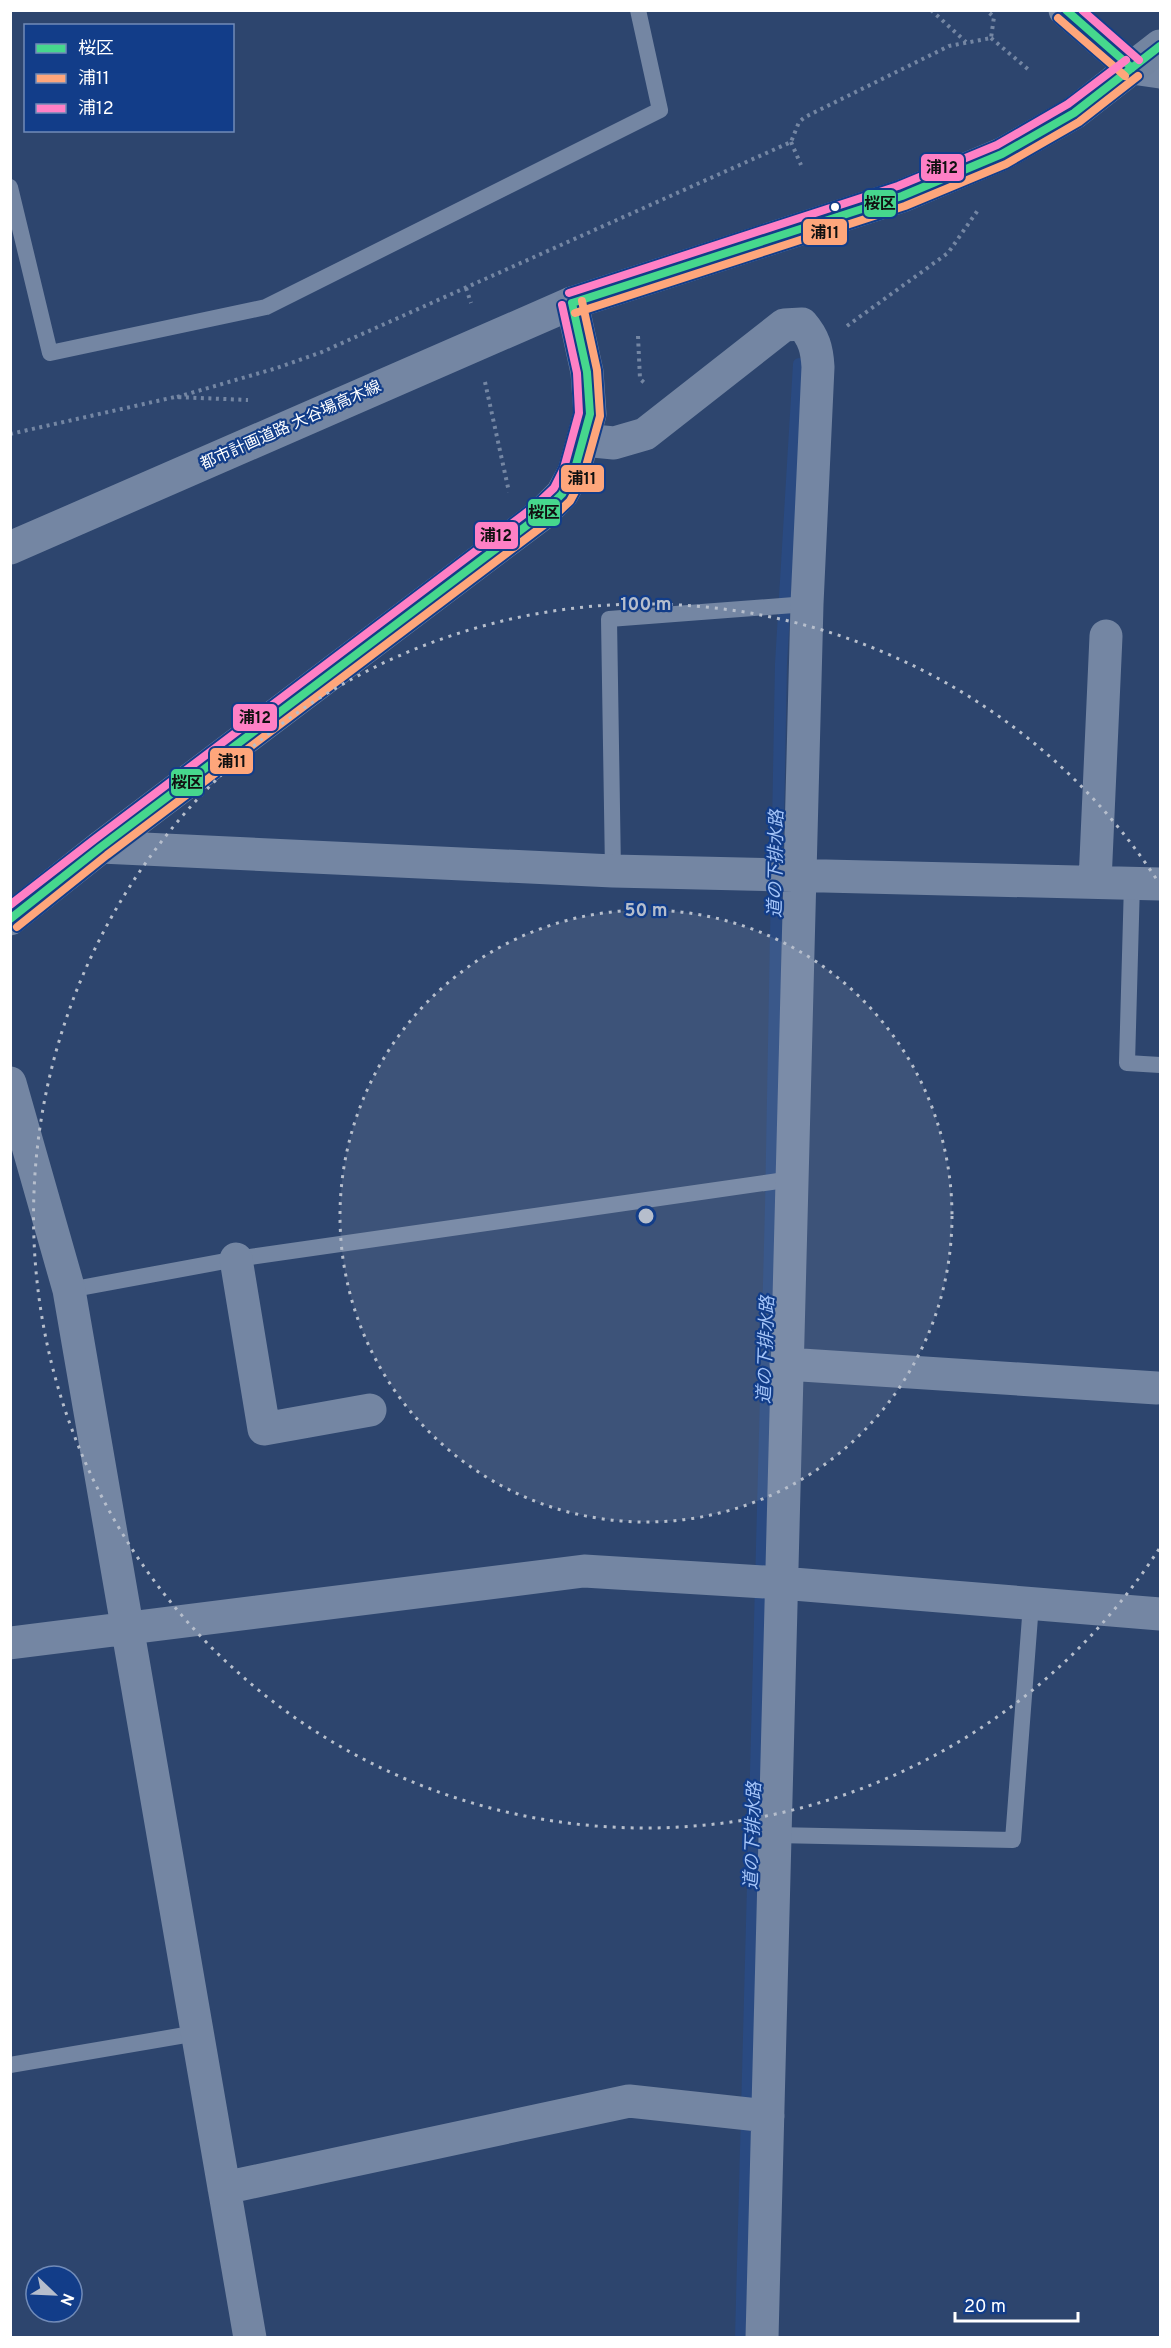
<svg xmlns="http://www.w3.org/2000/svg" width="1171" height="2348" viewBox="0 0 1171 2348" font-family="Overpass,'Noto Sans JP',sans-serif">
<rect width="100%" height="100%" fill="#2d456e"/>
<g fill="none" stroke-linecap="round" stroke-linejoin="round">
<path stroke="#2a4a81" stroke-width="12" d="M741,2338l30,-1131 10,-543 18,-300"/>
<path stroke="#7486a3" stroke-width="4" stroke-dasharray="3 4.5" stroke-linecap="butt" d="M931,10l35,32
M991,38l38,32
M791,142l10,23
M466,288l5,15
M847,326l101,-73 30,-43
M638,336l2,43 7,6
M485,382l24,110
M177,397l100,-29 45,-16 469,-210 8,-20 6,-5 144,-71 42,-8 3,-21 -8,-7
M10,434l165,-37 73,3"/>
<path stroke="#7486a3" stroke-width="16" d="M10,187l40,166 216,-46 394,-197 -22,-100
M613,871l-4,-252 198,-15
M1132,883l-5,180 33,2
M69,1290l167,-31 556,-80
M775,1835l238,5 18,-236
M10,2065l187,-32"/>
<path stroke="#7486a3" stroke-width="33" d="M1132,68l28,4
M583,440l31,3 31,-9 139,-109 18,-1c12,14 15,25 16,43l-11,237 -45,1734
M101,847l512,24 547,13
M1095,882l11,-246
M10,1083l59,207 181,1048
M236,1259l28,170 106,-19
M786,1364l371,24
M10,1643l574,-72 197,12 379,31
M224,2188l405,-87 139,15"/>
<path stroke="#7486a3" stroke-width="33" d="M1065,10l67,58
M10,548l562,-245"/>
<path stroke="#7385a1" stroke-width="33" d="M10,919l91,-72 441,-333 20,-20 12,-22 16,-58 -3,-42 -15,-69 330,-107 100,-42 72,-41 86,-67"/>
<defs>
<path id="bus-1" d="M1066,10l66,58
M572,303l330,-107 100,-42 72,-41 86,-67
M10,919l91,-72 441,-333 20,-20 12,-22 16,-58 -3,-42 -15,-69"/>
<path id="bus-2" d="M1058,18l67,58
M575,313l330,-107 101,-42 73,-42 59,-46
M17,927l90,-72 441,-333 22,-21 13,-24 17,-61 -3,-46 -15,-69"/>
<path id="bus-3" d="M1082,10l57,50
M569,293l329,-107 99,-41 71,-41 58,-44
M10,905l85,-66 440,-333 19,-18 10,-20 15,-55 -2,-40 -15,-68"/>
</defs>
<use href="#bus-1" stroke="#123d89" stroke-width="12"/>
<use href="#bus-2" stroke="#123d89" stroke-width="12"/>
<use href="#bus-3" stroke="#123d89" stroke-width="12"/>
<use href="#bus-1" stroke="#46d78d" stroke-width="8"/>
<use href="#bus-2" stroke="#fea67b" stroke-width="8"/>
<use href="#bus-3" stroke="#ff80c5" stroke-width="8"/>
</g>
<circle cx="646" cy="1216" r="306" fill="#b6becc" fill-opacity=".12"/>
<g fill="none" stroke="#b6becc" stroke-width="3" stroke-dasharray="3 6">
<circle cx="646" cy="1216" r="306"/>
<path d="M1159 1549A612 612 0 1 1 1159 883"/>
</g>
<circle fill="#fff" stroke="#123d89" stroke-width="2" cx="835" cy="207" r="5"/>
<g text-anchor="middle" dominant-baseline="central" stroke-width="4.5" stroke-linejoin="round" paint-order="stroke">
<g font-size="16" fill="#fff" stroke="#123d89">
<text transform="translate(291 426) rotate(-24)">都市計画道路 大谷場高木線</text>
</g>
<g font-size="18" font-style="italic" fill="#a4c4f8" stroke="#123d89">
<text transform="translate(777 864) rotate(-89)">道の下排水路</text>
<text transform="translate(767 1350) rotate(-88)">道の下排水路</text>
<text transform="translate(754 1836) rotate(-88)">道の下排水路</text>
</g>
</g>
<circle cx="646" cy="1216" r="9" fill="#b6becc" stroke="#123d89" stroke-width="3"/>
<g font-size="18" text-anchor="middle" font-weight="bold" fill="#b6becc" stroke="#123d89" stroke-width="4.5" stroke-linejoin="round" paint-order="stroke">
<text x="646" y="610">100 m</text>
<text x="646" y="916">50 m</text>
</g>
<g stroke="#123d89" stroke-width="2">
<rect x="920" y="153" width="45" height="29" rx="6" fill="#ff80c5"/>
<rect x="863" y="189" width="34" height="29" rx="6" fill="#46d78d"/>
<rect x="802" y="218" width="46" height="28" rx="6" fill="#fea67b"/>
<rect x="560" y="464" width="45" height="29" rx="6" fill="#fea67b"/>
<rect x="527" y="498" width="34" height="29" rx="6" fill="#46d78d"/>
<rect x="474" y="521" width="45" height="29" rx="6" fill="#ff80c5"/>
<rect x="232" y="703" width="46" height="29" rx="6" fill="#ff80c5"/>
<rect x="209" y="747" width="45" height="28" rx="6" fill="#fea67b"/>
<rect x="170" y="768" width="34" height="29" rx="6" fill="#46d78d"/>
</g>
<g font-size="16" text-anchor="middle" font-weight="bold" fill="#111">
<text x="942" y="173">浦12</text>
<text x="880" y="209">桜区</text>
<text x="825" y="238">浦11</text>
<text x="582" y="484">浦11</text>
<text x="544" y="518">桜区</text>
<text x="496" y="541">浦12</text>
<text x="255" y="723">浦12</text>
<text x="232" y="767">浦11</text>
<text x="187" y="788">桜区</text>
</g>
<rect width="1171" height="2348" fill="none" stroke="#ffffff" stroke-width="24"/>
<rect x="24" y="24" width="210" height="108" fill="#123d89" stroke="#718bb8" stroke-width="1.5"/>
<rect x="36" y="44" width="30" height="9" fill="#46d78d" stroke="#718bb8" stroke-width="1.5"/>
<text x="78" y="54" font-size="18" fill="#ffffff">桜区</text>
<rect x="36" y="74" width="30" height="9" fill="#fea67b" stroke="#718bb8" stroke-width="1.5"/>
<text x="78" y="84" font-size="18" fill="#ffffff">浦11</text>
<rect x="36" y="104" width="30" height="9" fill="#ff80c5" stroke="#718bb8" stroke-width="1.5"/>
<text x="78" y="114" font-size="18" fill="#ffffff">浦12</text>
<g transform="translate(54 2294) rotate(113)"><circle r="28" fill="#123d89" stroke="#718bb8" stroke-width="1.5"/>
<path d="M0-4.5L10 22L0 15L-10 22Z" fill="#b6becc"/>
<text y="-9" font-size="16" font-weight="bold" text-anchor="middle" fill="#ffffff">N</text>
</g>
<path d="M955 2312v9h123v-9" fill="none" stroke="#ffffff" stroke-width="3"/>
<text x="964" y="2312" font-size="18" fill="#ffffff" stroke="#123d89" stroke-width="4.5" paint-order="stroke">20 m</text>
</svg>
